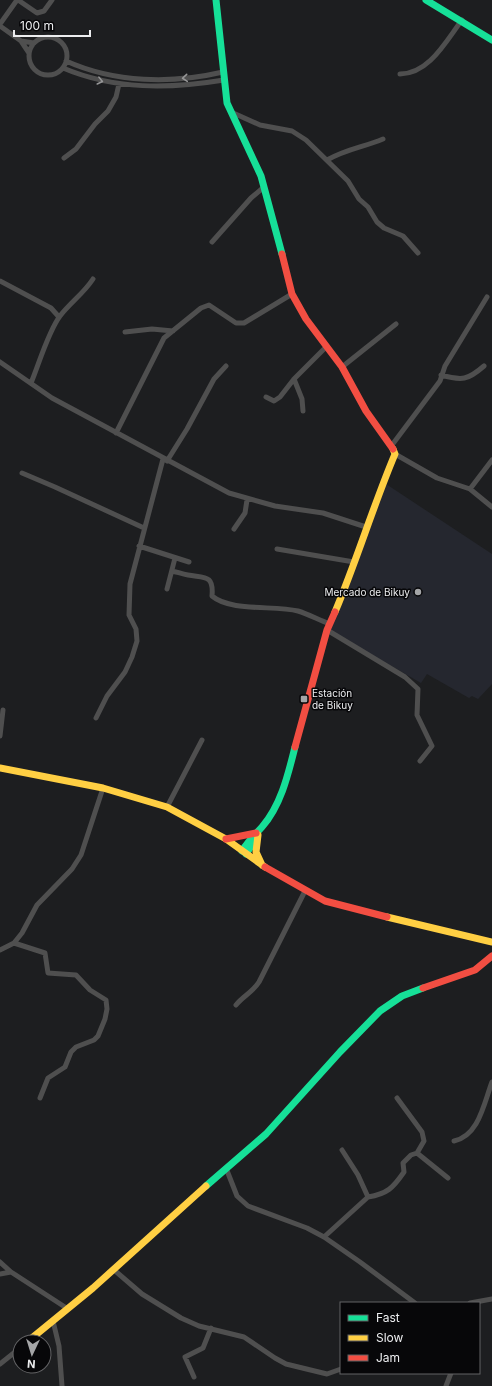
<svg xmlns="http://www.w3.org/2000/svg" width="492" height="1386" viewBox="0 0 492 1386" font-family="Inter,sans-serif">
<rect width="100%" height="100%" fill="#1d1e20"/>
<path fill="#25272f" d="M386,484l106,70v130l-14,15 -6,-3 -3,2 -42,-24 -6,9 -92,-53z"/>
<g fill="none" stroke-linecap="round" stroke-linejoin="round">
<path stroke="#4f4f4f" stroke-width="5" d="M18,0l19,13 7,-2 8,-11
M0,24l17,-24
M0,26l21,15 8,12
M29 56a19 19 0 1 1 38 0a19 19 0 1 1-38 0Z
M21,41l13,2
M66,61c49,22 106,23 157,11
M63,68c52,22 106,21 161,12
M400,74c29,0 46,-33 62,-54
M231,112l29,13 32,6 14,9 42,41 11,18 9,8 9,15 7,6 19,8 15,17
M64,158l12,-9 19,-25 13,-13 8,-14 3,-13
M327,160c19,-11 37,-13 56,-21
M212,242l39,-44 13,-11
M0,281l51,27 8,9
M125,332l27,-3 21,2
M0,362l52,36 177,95 46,13 48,7 43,14
M342,367l54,-43
M441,375c21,6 27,5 43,-9
M294,379l8,20 1,12
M31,383c8,-19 17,-51 29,-67 10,-13 24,-23 33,-37
M266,397l8,4 6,-4 14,-18 32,-32
M116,433l48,-95 37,-30 8,-3 27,18h8l48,-29
M392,445l48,-64 5,-15 42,-69
M395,454l42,24 33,11 22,18
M167,461l20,-32 27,-50 12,-13
M22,473l33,14 89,41
M470,489l22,-29
M234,529l11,-16 2,-13
M139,546l50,16
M277,549l77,13
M172,571c5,1 10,3 16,4 16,3 26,-1 24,21 19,16 62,9 86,15 10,3 21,9 32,13
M167,589l8,-31
M327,630l78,47 13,12 -1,26 15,31 -12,15
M96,718l11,-22 18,-24 7,-15 5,-16 -1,-12 -7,-14 1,-31 33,-125
M0,736l3,-26
M167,807l35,-67
M14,943l31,10 3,20 28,2 14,15 16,10 1,9 -2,10 -7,17 -4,4 -18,7 -5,5 -6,15 -17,11 -8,20
M0,950l14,-7 8,-10 15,-28 35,-36 9,-14 22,-67
M236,1005c7,-9 17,-13 23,-23l46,-91
M397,1098l25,34 2,9 -7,12
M454,1141c25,-5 30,-38 38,-59
M226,1168l11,28 11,10 59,22 17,9 36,25 55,41
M368,1197c19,-3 25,-9 36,-25l-1,-9 8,-8 6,-2 31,25
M324,1237l44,-40 -10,-22 -16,-25
M0,1262l11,10 57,37
M113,1269l29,25 39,24 18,8 45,11 31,21 11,6 41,10 14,-5
M0,1274l11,-2
M470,1303l22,-4
M53,1321l6,25 3,40
M0,1364l20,-16
M194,1377l-9,-20 18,-9 8,-20
M446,1386l5,-13"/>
<path stroke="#16e098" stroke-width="7" d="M216,0l11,103 34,73 21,78
M426,0l66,40
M242,851c7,-11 12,-15 20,-24 19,-22 26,-52 33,-80
M246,854l11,-17
M206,1186l60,-52 74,-82 40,-41 22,-15 21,-8"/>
<path stroke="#ffcf43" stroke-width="7" d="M335,612c22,-52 38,-106 60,-158l-2,-5
M0,768l103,20 64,19 59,32 39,28
M258,835l-2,17 6,13
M387,917l105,25
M27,1342l66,-54 113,-102"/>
<path stroke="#f24e42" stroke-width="7" d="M282,254l10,40 14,25 36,48 24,44 27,38
M295,747l32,-117 8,-18
M226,839l30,-6
M265,867l60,34 62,16
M423,988l52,-18 17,-14"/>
</g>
<defs><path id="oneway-chevron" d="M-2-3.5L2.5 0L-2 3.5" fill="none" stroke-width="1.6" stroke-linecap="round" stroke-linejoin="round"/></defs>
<g stroke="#969697">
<use href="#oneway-chevron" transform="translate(185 78) rotate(175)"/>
<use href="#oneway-chevron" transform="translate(100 81) rotate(14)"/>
</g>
<g fill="#a4a5a7" stroke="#070709" stroke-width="1.5">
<circle cx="418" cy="592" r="4"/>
<rect x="300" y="695" width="8" height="8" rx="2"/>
</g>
<g text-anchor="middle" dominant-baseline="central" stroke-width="3" stroke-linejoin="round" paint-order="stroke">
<g font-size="10" fill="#ecedef" stroke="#070709" text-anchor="end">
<text x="410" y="592">Mercado de Bikuy</text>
<text x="312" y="693" text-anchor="start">Estación<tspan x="312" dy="12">de Bikuy</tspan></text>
</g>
</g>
<rect x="340" y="1302" width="140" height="72" fill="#070709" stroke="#636365"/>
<rect x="348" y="1315" width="20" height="6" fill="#16e098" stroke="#636365"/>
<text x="376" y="1322" font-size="12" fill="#ecedef">Fast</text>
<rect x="348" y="1335" width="20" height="6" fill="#ffcf43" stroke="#636365"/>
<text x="376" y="1342" font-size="12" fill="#ecedef">Slow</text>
<rect x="348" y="1355" width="20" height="6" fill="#f24e42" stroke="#636365"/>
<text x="376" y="1362" font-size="12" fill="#ecedef">Jam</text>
<g transform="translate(32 1354) rotate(184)"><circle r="19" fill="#070709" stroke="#636365"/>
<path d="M0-3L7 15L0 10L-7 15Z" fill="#a4a5a7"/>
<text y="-6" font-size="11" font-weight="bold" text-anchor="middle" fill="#ecedef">N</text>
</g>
<path d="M14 30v6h76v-6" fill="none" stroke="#ecedef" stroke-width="2"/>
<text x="20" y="30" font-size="12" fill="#ecedef" stroke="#070709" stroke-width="3" paint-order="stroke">100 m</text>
</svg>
